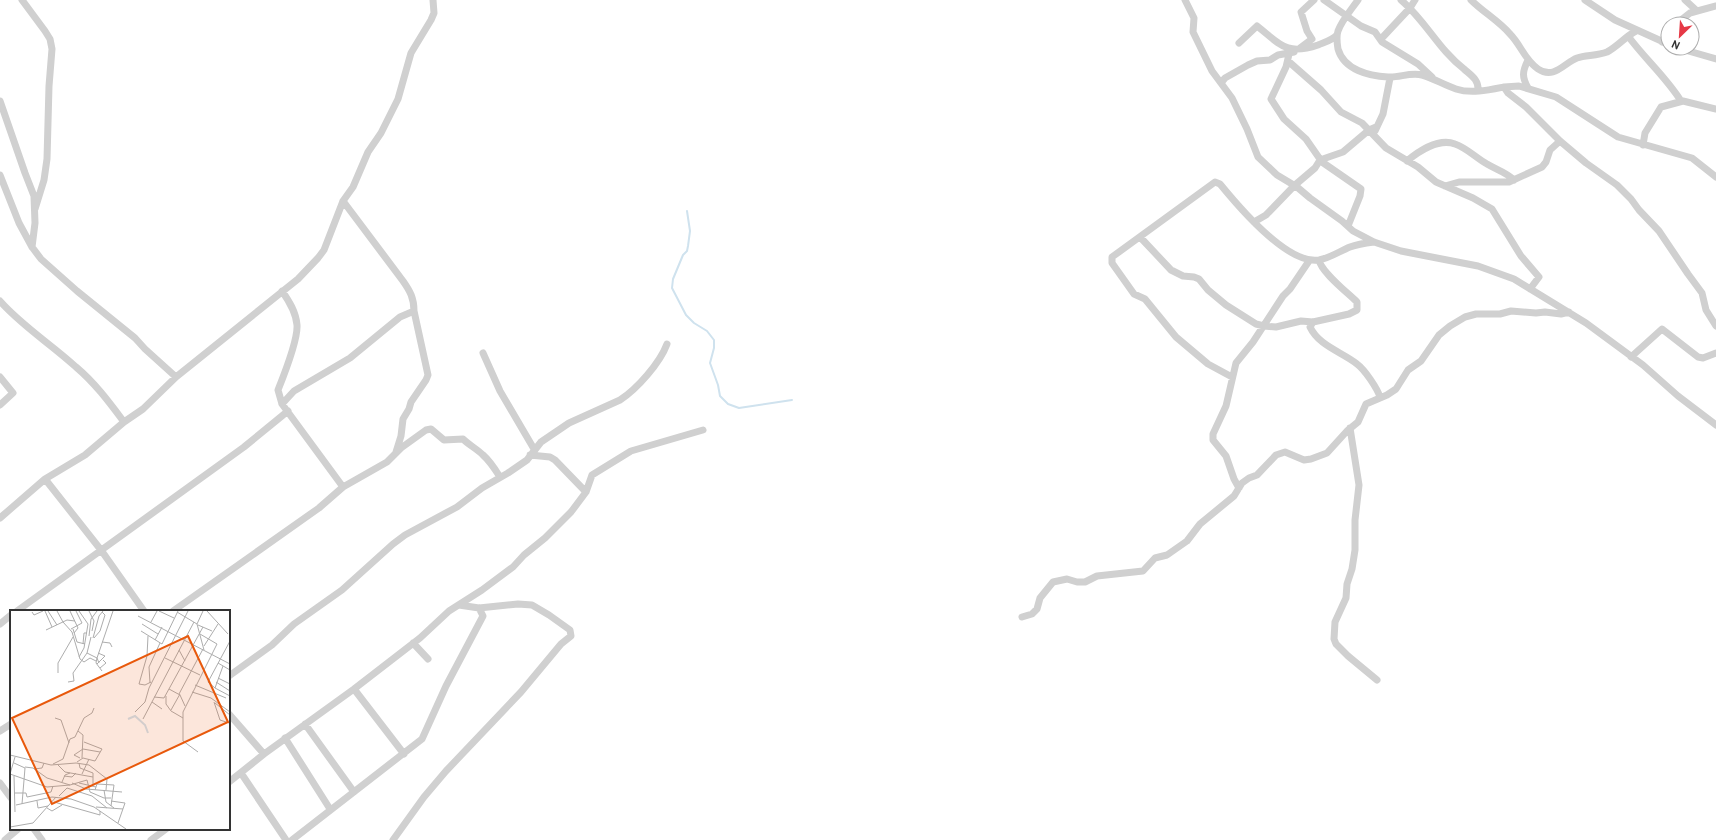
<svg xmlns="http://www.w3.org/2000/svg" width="1716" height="840" viewBox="0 0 1716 840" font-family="Overpass,sans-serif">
<rect width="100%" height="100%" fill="#fff"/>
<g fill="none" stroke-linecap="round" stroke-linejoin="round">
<path stroke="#cfe2ee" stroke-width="2" d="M687,211l3,20 -2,15 -1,5 -4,4 -10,24 -1,9 14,27 8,8 13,8 7,9v8l-4,15 8,22 2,11 8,8 11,4 53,-8"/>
<path stroke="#d0d0d0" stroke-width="7" d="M22,0l23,31 5,8 2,10 -3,37 -2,73 -3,21 -9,29
M1185,0l9,18 -1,14 19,39 20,27 15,31 11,28 19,18 20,12 13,11 32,23 11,10 21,11 27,9 77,15 36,13 72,44 57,42 35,31 38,29
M1324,0l37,26 14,6 7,10 36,22 14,13
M1358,0c-7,10 -16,20 -20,31 -2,6 -1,12 0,18 6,21 31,27 50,28 11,1 22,-5 34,-2 11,3 22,10 34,14 15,5 33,1 48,-2l4,6 18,14 34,34 26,22 31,22 14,14 8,11 20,21 29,43 14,19 4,17 10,16
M1401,0c24,20 38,50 63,69 8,7 15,11 14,22
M1471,0c12,12 28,21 39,34 11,11 14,25 28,35 16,11 26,-6 39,-11 9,-3 20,-2 30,-6 10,-5 19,-16 29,-21
M1585,0l30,20 53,24
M1685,0l11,10
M1676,24l14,-11 26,-7
M1628,36c17,23 38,41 53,65
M1381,39l29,-31 5,-8
M1662,42l6,-10
M1239,43l18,-17c23,18 29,30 61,19 7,-3 13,-4 19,-10
M1300,48l12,-9 -5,-8 -6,-19 13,-12
M1678,48l38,11
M1290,50l-4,17 -15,32 13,20 22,20 16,23 39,27 -1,7 -12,30
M1288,61l33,29 20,22 21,11 24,25 32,19 18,15 37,16 19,11 29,47 18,21 -9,12
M1221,83l4,-5 23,-13 9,-4 13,-1 8,-5 16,-3
M1504,87l15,-1 37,11 62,40 74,21 24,19
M1528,88c-6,-11 -6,-16 0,-28
M0,101l25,72 9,23 1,27 -3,24
M1375,131l8,-17 7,-36
M1643,145l2,-12 16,-26 22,-6 33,8
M1407,161c12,-10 32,-23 48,-17 12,4 21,14 32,20 10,6 19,8 27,16
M0,175l19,48 13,24 9,12 36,32 58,47 10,11 31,28
M1445,186l14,-4h50l33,-15 4,-5 4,-12 10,-9
M343,201l60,80c7,10 11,17 11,30l14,64 -2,5 -15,22 -2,7 -6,10 -2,17 -5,16
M1254,222l12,-7 29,-30 20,-17 5,-8 23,-8 26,-22 7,-3
M1140,237l31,33 12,6 11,1 5,2 9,11 18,15 30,19 8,2 12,1 25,-6 12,1 36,-8 8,-4v-8c-9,-9 -36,-30 -38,-42
M282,291c7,10 14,21 15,34 1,14 -13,50 -19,65l4,14 61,83
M0,301c22,25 51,43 76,66 19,16 33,35 48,55
M1313,322l-3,5c9,19 32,25 47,37 8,6 20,24 23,33
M483,353l17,38 34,58
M1631,357l31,-28 36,28 5,1 13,-5
M0,377l13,16 -13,12
M1232,377l-24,-13 -32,-27 -31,-38 -11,-5 -22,-31v-6l103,-75 5,2c18,22 67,81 99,76 11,-2 21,-9 31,-13 8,-3 16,-4 24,-5
M282,404l12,-13 56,-33 50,-41 14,-6
M1350,428l9,57 -4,35v30l-3,19 -5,15 -1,14 -11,24 -1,17 2,5 12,12 29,24
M530,455l20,2 5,3 31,32
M45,479l56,71 43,61
M1239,488l-5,-9 -8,-23 -13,-16v-6l13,-28 10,-43 17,-21 30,-46 7,-7 19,-28
M0,518l45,-39 40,-24 39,-33 19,-13 33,-32 122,-98 20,-21 6,-8 19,-49 10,-14 15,-35 13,-19 17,-34 13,-46 20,-33 3,-7 -1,-13
M17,611l227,-164 44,-36
M173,611l146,-103 24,-21 44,-25 14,-14 25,-18 5,-1 13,11 19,-1c6,6 14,10 20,16 7,6 12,14 17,22
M1022,617l10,-3 5,-5 3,-11 13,-16 14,-3 10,3h8l12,-6 46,-5 12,-13 12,-3 20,-14 13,-17 34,-28 8,-13 7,-5 8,-3 19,-20 9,-3 19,8 7,-1 16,-6 20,-22 11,-9 8,-18 21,-9 9,-6 12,-19 13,-9 18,-26 11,-9 15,-9 11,-3h24l11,-3 25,2 9,-1 16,2 8,-2
M0,624l11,-9
M413,643l15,16
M229,676l43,-31 22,-21 48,-34 51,-46 12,-9 52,-28 25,-19 26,-15 19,-13 14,-18 28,-19 51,-23c17,-11 40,-37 47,-56
M354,689l50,65
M229,714l35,40
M305,724l49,68
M0,731l11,-7
M285,738l45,71
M241,773l45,67
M229,782l35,-28 90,-65 66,-51 29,-27 33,-21 31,-23 11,-12 21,-17 26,-26 15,-20 6,-17 39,-24 72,-21
M0,783l11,15
M34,829l8,11
M5,840l13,-11
M151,840l15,-11
M292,840l130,-101 24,-53 37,-70 -4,-8
M393,840l31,-43 22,-26 75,-79 40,-48 10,-8 -1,-6 -21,-15 -17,-10 -14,-1 -39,4 -20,-3"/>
</g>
<g transform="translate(10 610)">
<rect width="220" height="220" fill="#fff"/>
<path fill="none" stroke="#cfe2ee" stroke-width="2" d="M118,109l7,-3 10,9 3,8"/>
<path fill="none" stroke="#adadad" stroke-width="1" d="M35,1l7,16M38,1l9,14M47,1l6,11 9,10 8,27 4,3 6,-4 6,3M60,1l8,17 -4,5M69,1l9,13M79,1l5,10 -2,10M149,1l15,7M193,1l-6,13 7,26M197,1l21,23M22,2l2,3 9,-4M167,2l20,12M128,6l92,48M141,12l6,-11M132,14l16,10M188,15l14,6M61,19l11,-6 -6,-12M63,19l4,13 8,2M36,20l21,-10 8,1M131,21l21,13 16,-33M79,26l2,-17 6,-8M138,26l-1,20 -8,28 6,1 6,-3M83,28l6,-22 4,-5M84,28l6,-7 5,-16 -3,-3M145,30l7,-13M92,32l8,1 2,4M73,34l1,-11h3M194,36l14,-22M169,40l6,11M77,43l10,5 2,5M69,47l5,-9 4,-24M155,48l35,17M208,53l12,7M87,54l8,-8 -7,-3M213,56l-8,22 15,8M90,58l6,-5 -3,-3M92,61l-6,-8 1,-5 16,-47M48,63v-10l15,-26M208,68l12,6M58,72l6,-1 -1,-8 14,-20 4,-16M206,72l14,9M140,73l-1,-16 11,-24M185,75l31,13M205,78l-7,-6 22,-41M159,79l11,6 5,11M182,82l19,6 19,14M169,84l24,-45M156,86v8l5,7 12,7M144,87l10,1 39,-71M142,92l10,7M204,92l6,18 9,3M205,93l15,12M161,100l9,-16M125,102l10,-10 4,-14 39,-77M45,108l6,2 8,23M133,109l51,-97M68,121l5,4 -1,23M188,142l-15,-11v-29l34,-68 -17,-10M0,145l41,10 25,-2 13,2 18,14 -1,11M70,148l-6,-3 9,-6 17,3M67,152l6,-4 12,3 7,-12 -18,-7M4,153l11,5 -3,36M69,153l1,5 13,5v12M43,154l10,-5 7,-20 5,-2 9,-19 8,-5 2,-5M48,155l7,7 28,5M15,157l8,1 14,10 23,7 17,-5 3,12 14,6h7M24,159l8,-1 2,-5M0,164l37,13 23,-2M0,164l5,-17M72,164l7,-15M4,166l1,36M54,166l8,1 4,-4M52,172l3,-7 5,-2M62,173l14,6 36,3M69,173l17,4M85,180l2,-6 17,1 -3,21M94,180l2,12 8,6M5,183h11l1,4 24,-5 2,-6M49,186l8,-8 25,8 15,12M27,191l1,7 10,-2M101,191l14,2 -7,20M44,192l46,13v-4M6,195l36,-8 19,2 23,8 32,22M86,197l27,2M37,198l5,3 10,-6M0,217l23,-4 23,-26"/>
<path fill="#e8590c" fill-opacity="0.15" stroke="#e8590c" stroke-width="2" d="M178,26l40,86 -176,82 -40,-86z"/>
<rect width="220" height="220" fill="none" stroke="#333" stroke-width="2"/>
</g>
<g transform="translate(1680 36) rotate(205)"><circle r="19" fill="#ffffff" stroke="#adadad"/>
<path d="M0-3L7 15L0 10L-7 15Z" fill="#e63946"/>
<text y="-6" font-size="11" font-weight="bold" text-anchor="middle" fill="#333333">N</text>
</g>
</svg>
